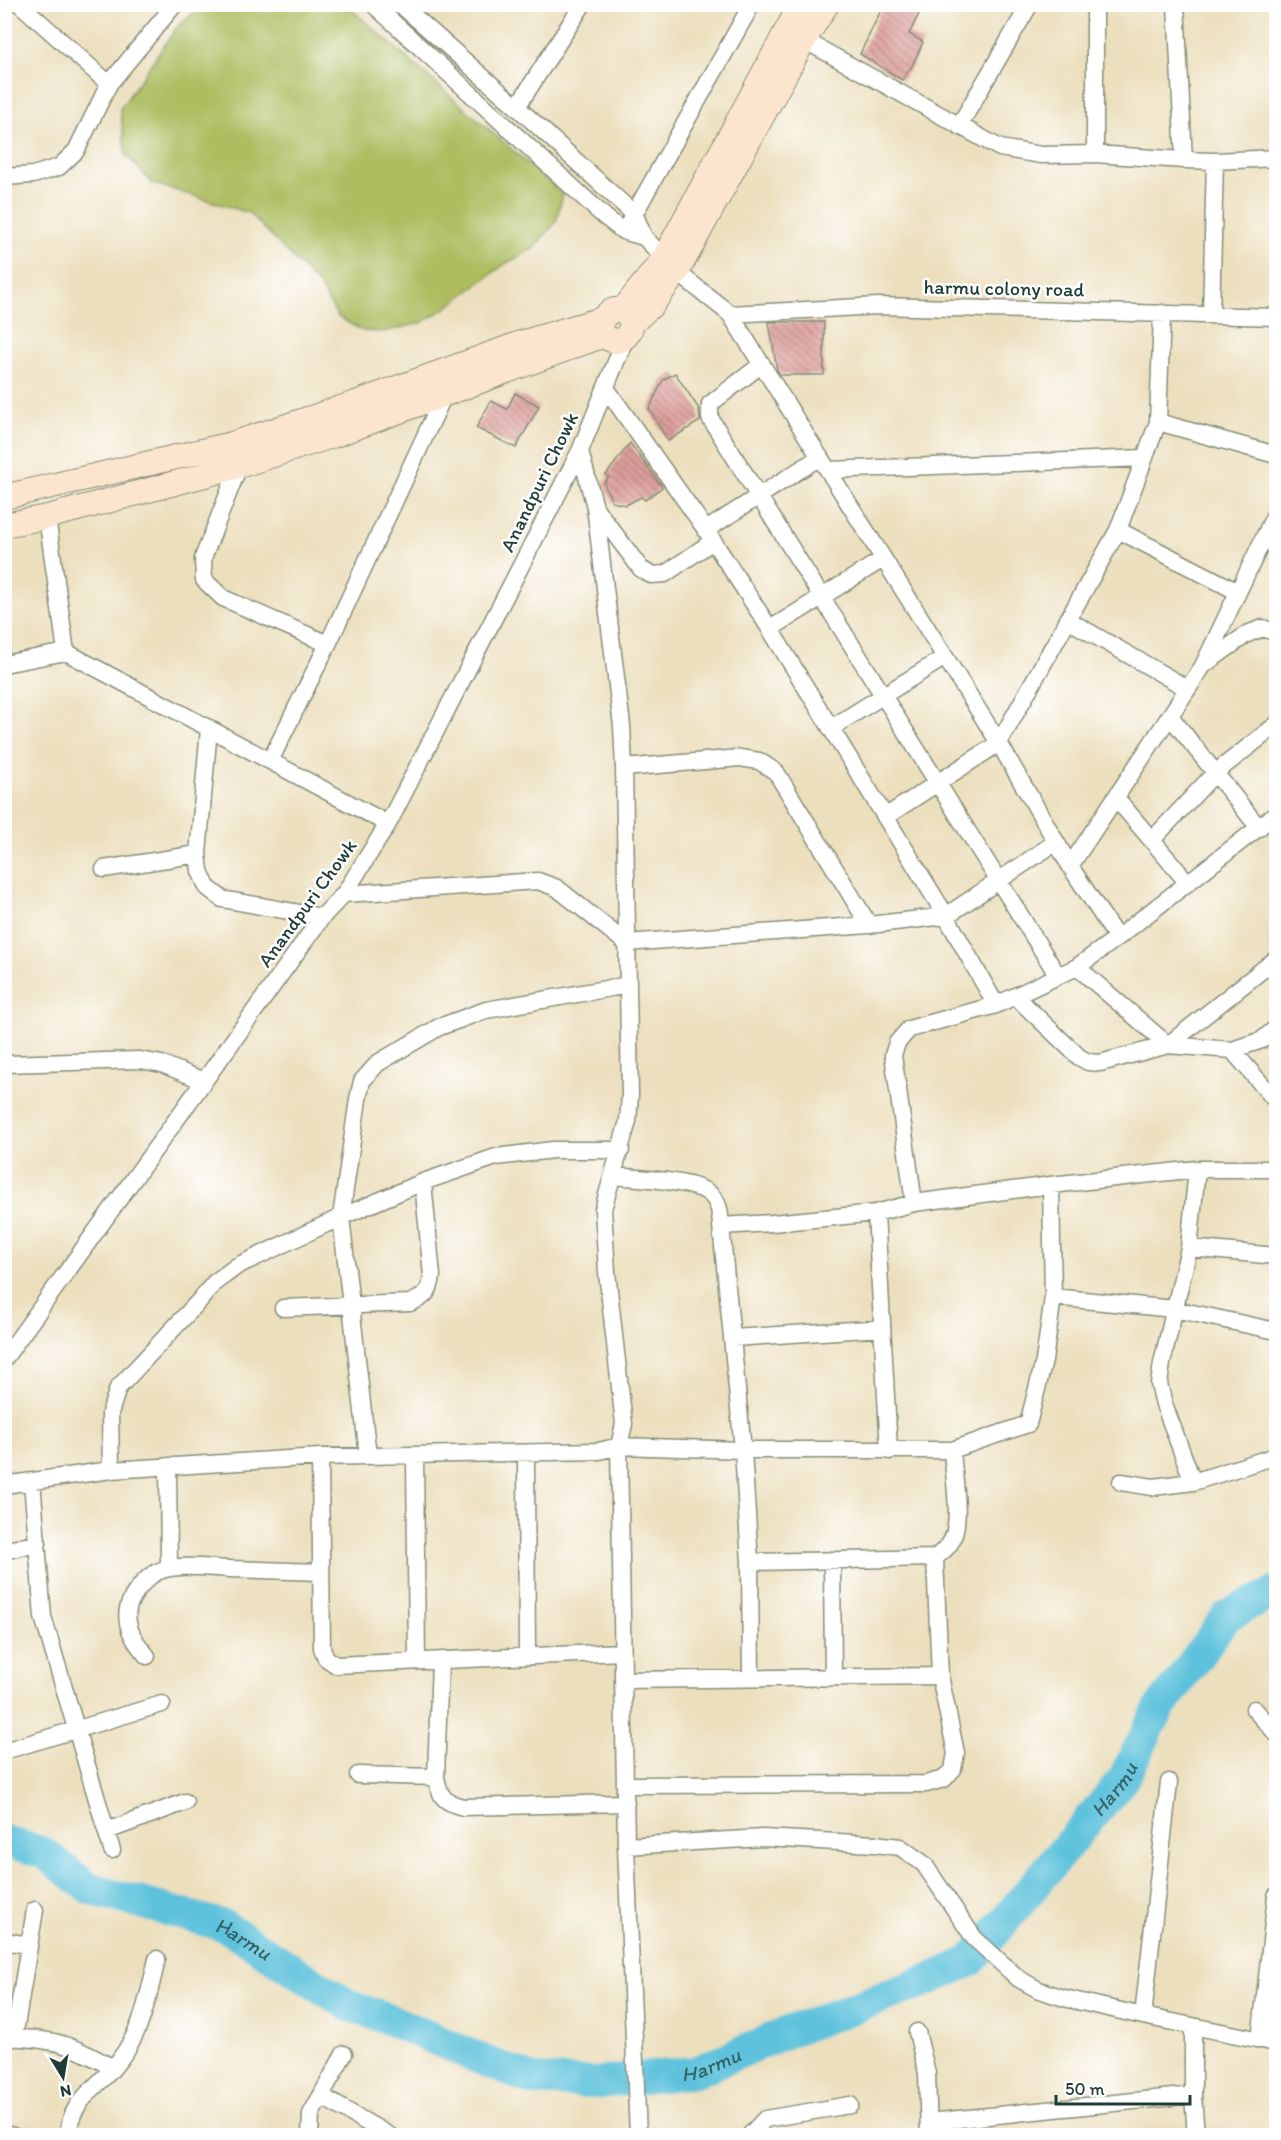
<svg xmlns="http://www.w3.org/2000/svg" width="1281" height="2140" viewBox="0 0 1281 2140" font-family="Itim,sans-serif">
<defs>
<pattern id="building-back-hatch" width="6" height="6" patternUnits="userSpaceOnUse" patternTransform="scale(1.5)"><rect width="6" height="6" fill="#dc9d9a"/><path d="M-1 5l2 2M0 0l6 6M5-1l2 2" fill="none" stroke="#b2817e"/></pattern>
</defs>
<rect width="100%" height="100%" fill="#fff"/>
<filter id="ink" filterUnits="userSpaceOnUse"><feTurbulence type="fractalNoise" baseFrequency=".0167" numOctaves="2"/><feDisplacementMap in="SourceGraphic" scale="12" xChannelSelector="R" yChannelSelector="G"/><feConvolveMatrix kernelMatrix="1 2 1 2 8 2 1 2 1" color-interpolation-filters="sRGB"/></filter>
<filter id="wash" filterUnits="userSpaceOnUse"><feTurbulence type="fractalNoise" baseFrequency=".008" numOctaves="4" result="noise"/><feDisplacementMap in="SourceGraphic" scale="24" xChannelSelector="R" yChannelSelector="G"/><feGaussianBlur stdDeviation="1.35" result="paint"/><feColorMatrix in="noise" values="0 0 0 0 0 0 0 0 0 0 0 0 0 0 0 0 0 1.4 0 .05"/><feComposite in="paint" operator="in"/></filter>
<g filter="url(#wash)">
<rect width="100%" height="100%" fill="#ecdfbd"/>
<path fill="#adbd60" stroke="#667d4a" stroke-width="1.5" d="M203,5h143l217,189 -7,28 -23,27 -28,15 -59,44 -25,15 -38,9 -20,-1 -25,-14 -20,-33 -69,-71 -97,-30 -26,-28 -6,-46 57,-82z"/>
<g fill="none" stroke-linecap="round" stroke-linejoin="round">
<path stroke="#5ec2dc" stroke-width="32" id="s1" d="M4,1841l40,12 46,36 135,37 125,80 43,15 94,41 46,18 65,3 97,-11 95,-41 134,-49 47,-21 152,-182 36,-70 69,-94 48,-23"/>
</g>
<g id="blocks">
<path fill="url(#building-back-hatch)" d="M884,4h40l-15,30 14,8 -11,24 -10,14 -42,-26z
M769,322h55v53h-43l-4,-5z
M675,373l24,36 1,12 -32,20 -19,-32 14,-29z
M515,393l24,13 -23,42 -40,-20 15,-27 16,8z
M630,443l32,44 -17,13 -4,-3 -15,8 -14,-3 -8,-19 5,-6 -3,-2z"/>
</g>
</g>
<g filter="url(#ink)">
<use href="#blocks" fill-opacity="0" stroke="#868e78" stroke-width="1.5"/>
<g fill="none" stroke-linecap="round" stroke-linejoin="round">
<defs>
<path id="street" d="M20,4l89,80
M373,4l232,213 18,14 21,6
M400,4l117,103 118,108 9,22 20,21
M1095,4v150
M1176,4l8,156
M804,40l196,108 41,7 54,-1 89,6 31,1 61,-3
M517,107l66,-103
M959,126l71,-122
M4,177l29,-2 26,-8 17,-16 33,-67 66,-80
M629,223l123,-219
M677,272l53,42 269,429 71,123 47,72
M730,314l148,-8 398,11
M1211,315l4,-154
M762,364l-52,40v14l348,558
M606,388l100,142 64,99 176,287 50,89
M1158,422l118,33
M239,466l-36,92 1,22 19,18 105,46
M828,470l317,-12
M596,509l45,60 10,6 14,-1 48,-33
M47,517l19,135
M706,530l114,-73
M1118,530l120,62
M1068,620l120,69
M770,629l113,-70
M4,664l62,-12 322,172
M1205,664l42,-30 16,-6 13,5
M1170,716l89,112
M209,728l-11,126 2,17 7,16 15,12 100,18
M831,728l114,-71
M270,761l58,-117 117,-251
M624,768l116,-10 19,3 17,11 93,153
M1116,798l72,85
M885,817l114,-74 119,-213 40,-108 4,-109
M1152,840l63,-67 61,-48
M1070,866l133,-200 73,-154
M104,869l94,-15
M344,894l194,-13 19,7 69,55 243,-18 77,-9 110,-74
M1077,967l91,78 64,5 30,-10 14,-12
M1015,996l64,61 9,5 12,1 68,-18 108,-86
M1232,1050l44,51
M4,1064l136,-4 22,4 42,17
M614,1176c22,2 83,4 97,19 9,8 9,20 10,31l51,-3 104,-10 38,-10 137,-18 146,-16h79
M1051,1185l2,112 -9,64 -16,63 -76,26h-209l-124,-4 7,400 137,-8 112,6 25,3 24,17 50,74 45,41 20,11 25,8 79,18 133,27
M914,1203l-21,-148 4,-12 12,-14 87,-24 81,-38 40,-29 159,-124
M876,1213l13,238
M721,1226l22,224 7,112 1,116
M1189,1248l87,8
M1053,1297l121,12 102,22
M283,1308l127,-5c15,-6 20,-11 22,-27l-9,-94
M733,1338l149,-10
M4,1359l318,-442 22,-23 44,-70 192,-373 46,-114
M526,1453l1,203
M415,1455l2,206
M368,1456l-27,-239 17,-118 4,-18 16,-18 61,-36 47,-17 142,-25
M320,1457l2,191 4,10 10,7 286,-13
M168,1466l1,102
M111,1470l-1,-57 8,-25 82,-88 14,-17 23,-17 104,-49 82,-35 73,-25 57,-7h68
M32,1481l11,136 69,233
M1121,1482l32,5 40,-5 83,-26
M1193,1482l-29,-78 -5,-20 3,-21 27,-115 8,-79
M4,1485l107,-15 209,-13 279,-6 20,-5 5,-22 -17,-152 -4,-63 25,-88 2,-26 -6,-327 -2,-42 -27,-219 -15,-56
M4,1551l34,-8
M832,1560l1,117
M750,1562l185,-4
M147,1656c-14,-16 -27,-36 -15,-58 6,-10 14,-21 25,-26 18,-9 52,-4 72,-3 31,1 61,2 92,3
M440,1660l-4,117c4,20 7,25 27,30l163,-4
M623,1680l317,-4
M1254,1709l22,24
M4,1751l158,-47
M358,1775l78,2
M626,1785l300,-1 18,-5 9,-10 3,-16 -16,-77 -5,-118c4,-4 10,-8 14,-13 15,-20 4,-70 3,-95
M107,1831l78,-29
M626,1846l12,290
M4,1941l25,4
M1143,2016l26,-234
M1193,2027v68l3,41
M917,2032l10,41 2,63
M4,2037c51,2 65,6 109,31
M14,2038l21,-128
M1260,2040l16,-144
M321,2096l69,40
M929,2122l264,-27
M4,2134l9,2
M69,2136c-2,-31 26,-47 43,-67 30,-34 35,-68 45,-110
M310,2136l1,-22 33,-60
M749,2136l16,-17 85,-14"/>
<path id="secondary" d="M622,311l42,-53 137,-254
M632,323c-12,-32 -47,3 -23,16 12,6 21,-4 23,-16l20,-18 25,-33 127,-232 23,-36
M4,497l228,-53 121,-40 168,-61 81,-24
M4,525l43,-8 192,-51 93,-30 272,-101"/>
</defs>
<use href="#street" stroke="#868e78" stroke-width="19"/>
<use href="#secondary" stroke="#868e78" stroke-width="26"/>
<use href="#street" stroke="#fff" stroke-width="16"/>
<use href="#secondary" stroke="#fbe5cf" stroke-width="24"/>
</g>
</g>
<g text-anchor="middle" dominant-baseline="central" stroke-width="5" stroke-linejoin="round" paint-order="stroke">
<g font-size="20" fill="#1f3d34" stroke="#fff">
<text transform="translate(1004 288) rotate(1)">harmu colony road</text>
<text transform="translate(539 482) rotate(-64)">Anandpuri Chowk</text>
<text transform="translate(307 903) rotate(-54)">Anandpuri Chowk</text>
</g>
<g font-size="21" font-style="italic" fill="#326566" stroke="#fff">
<text stroke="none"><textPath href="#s1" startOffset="1270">Harmu</textPath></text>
<text stroke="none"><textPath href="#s1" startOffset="262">Harmu</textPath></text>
<text stroke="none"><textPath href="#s1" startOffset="766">Harmu</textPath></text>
</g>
</g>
<rect width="1281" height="2140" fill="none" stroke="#fff" stroke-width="24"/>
<g transform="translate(63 2077) rotate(169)" stroke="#ffffff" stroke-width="4.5" paint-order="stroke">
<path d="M0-4.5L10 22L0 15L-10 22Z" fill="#1f3d34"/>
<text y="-9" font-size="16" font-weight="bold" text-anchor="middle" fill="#1f3d34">N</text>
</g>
<path d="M1056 2095v9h134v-9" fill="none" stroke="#1f3d34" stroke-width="3"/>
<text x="1065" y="2095" font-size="18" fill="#1f3d34" stroke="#ffffff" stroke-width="4.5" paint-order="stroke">50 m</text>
</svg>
